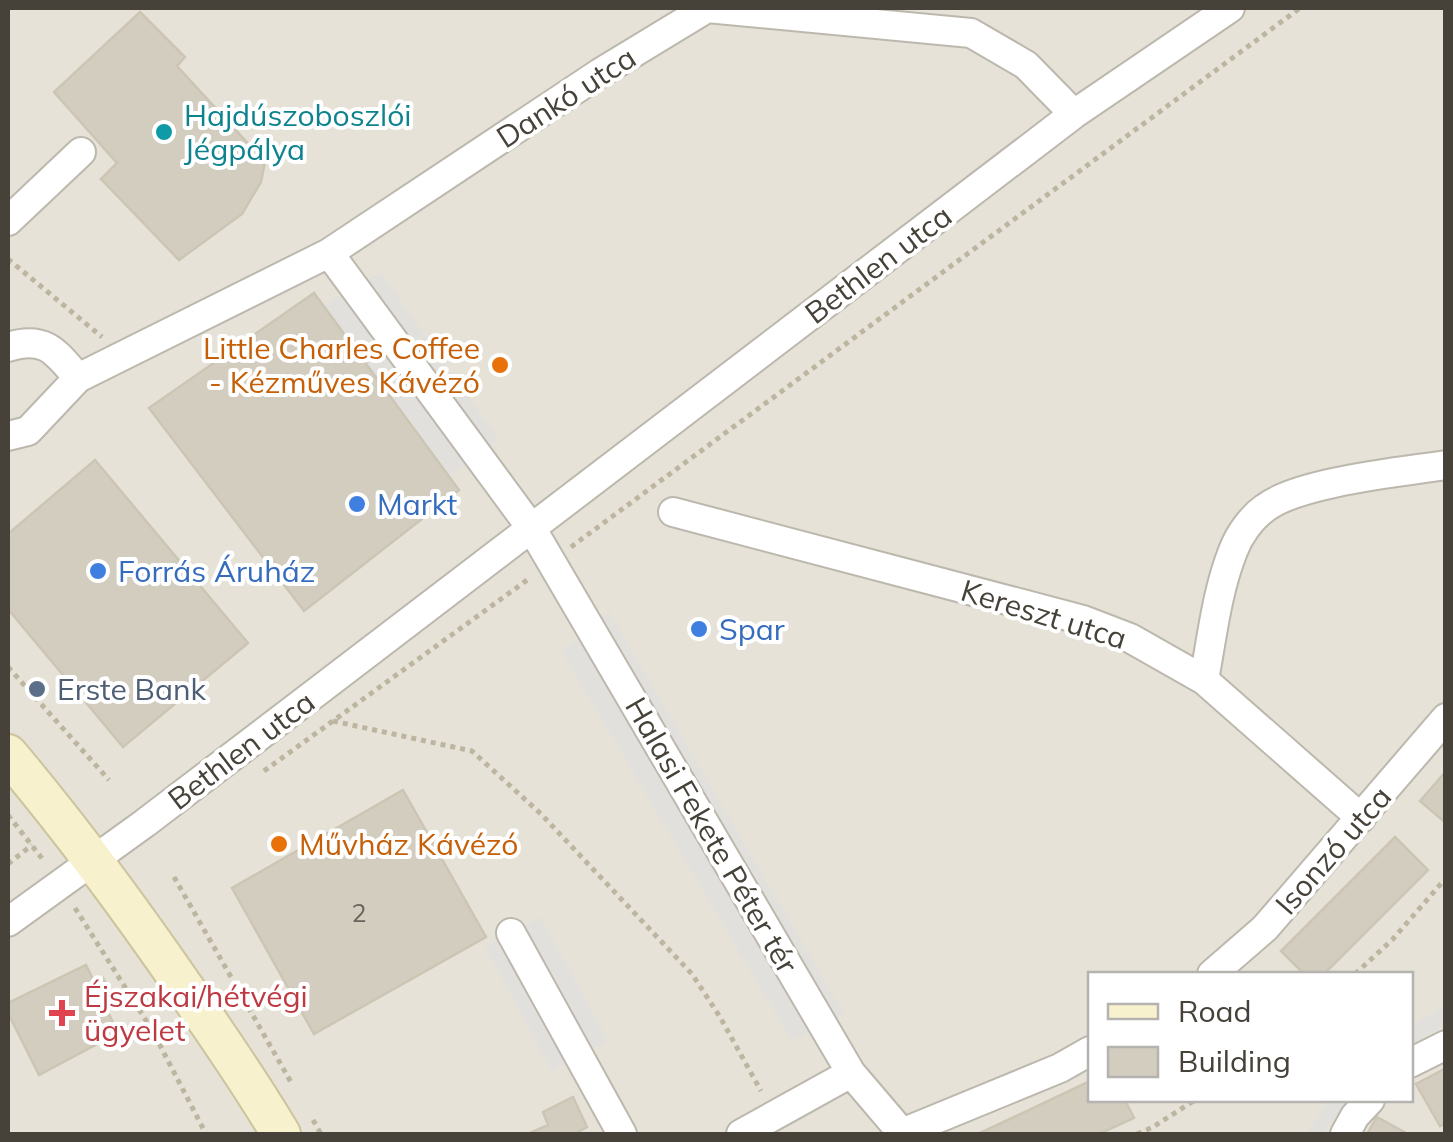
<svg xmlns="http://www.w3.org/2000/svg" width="1453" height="1142" viewBox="0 0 1453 1142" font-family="Mulish,sans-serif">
<rect width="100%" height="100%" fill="#f3f0e9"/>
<path fill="#e6e2d8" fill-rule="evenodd" d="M8,8h1437v1126h-1437zM1090,974h320v126h-320z"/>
<path fill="#e2e0dd" d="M380,272l119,168 -50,36 -126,-170z
M609,612l235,402 -52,27 -230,-389z
M541,917l67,124 -56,30 -67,-124z
M1445,1006v19l-34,20v-19z
M1329,1100h19l-25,34h-17z"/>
<path fill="#d3cdc0" stroke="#cdc5b4" stroke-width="2.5" d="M140,12l45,45 -8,9 88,96 -4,20 -19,32 -63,46 -78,-81 16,-16 -63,-71z
M314,293l145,197 -155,121 -155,-203z
M95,460l153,183 -125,104 -115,-138v-75z
M1446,771v52l-26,-22z
M403,790l83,147 -172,97 -82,-146z
M1395,837l33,33 -104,104h-20l-23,-23z
M86,965l9,18 8,-5 14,27 -10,5 11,23 -79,42 -31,-62v-10z
M1446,1068v55l-6,3 -24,-42z
M1090,1081v19h35l9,18 -35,16h-121z
M573,1097l14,30 -9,5 1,2h-51l20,-9 -5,-13z
M1377,1117l31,17h-41z"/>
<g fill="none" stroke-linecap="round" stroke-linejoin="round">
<defs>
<path id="street" d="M8,221l73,-69
M329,253l203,276 319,544 52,61
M8,347c37,-12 48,5 70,31
M8,436l20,-5 50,-53 251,-125 271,-180 107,-65 264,25 55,32 48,49
M673,512l410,108 47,18 74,42 157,138
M1204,680c8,-43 13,-89 29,-129 6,-16 18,-33 32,-43 34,-26 136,-36 181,-43
M8,922l137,-99 929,-709 156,-106
M511,933l111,201
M1212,974l53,-46 181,-210
M1410,1063l36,-18
M902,1133l158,-65 30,-17
M741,1134l110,-61
M1345,1134l10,-18 15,-16"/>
<path id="secondary" d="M8,754c64,76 123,156 180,239 33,47 64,93 93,141"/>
</defs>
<use href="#street" stroke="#bdb8ad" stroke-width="32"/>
<use href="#secondary" stroke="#cdc49e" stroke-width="42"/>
<path stroke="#bdb5a0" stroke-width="5" stroke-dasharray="5 5" stroke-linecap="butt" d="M8,259l94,78
M571,547l729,-539
M8,667l101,113
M333,721l139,30 69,63 151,160 28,43 41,74
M264,771l266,-193
M8,815l36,46
M8,864l24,-19
M174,877l118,207
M75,908l77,122 54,104
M1355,974l37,-34 54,-62
M313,1120l8,14
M1137,1134l16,-7 42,-27"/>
<use href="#street" stroke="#fff" stroke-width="28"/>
<use href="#secondary" stroke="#f8f1ce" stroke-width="38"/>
</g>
<circle fill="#0f9aa8" stroke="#fff" stroke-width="4" cx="164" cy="132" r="10"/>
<g fill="#e8710a" stroke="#fff" stroke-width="4">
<circle cx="500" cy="365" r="10"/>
<circle cx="279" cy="844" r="10"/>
</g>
<g fill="#3f7fe0" stroke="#fff" stroke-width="4">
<circle cx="357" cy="504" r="10"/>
<circle cx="98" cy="571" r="10"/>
<circle cx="699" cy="629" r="10"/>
</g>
<circle fill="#5c6f8a" stroke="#fff" stroke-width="4" cx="37" cy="689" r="10"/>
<path fill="#e0444e" stroke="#fff" stroke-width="4" d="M57 998h10v10h10v10h-10v10h-10v-10h-10v-10h10z"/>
<g text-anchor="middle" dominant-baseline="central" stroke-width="8" stroke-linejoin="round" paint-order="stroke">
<g font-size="25" fill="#69645b">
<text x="359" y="912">2</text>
</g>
<g font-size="30" fill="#464139" stroke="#fff">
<text transform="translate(566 97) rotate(-33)">Dankó utca</text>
<text transform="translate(878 264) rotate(-37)">Bethlen utca</text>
<text transform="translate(1044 614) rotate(17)">Kereszt utca</text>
<text transform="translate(241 750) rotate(-37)">Bethlen utca</text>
<text transform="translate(712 835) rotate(60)">Halasi Fekete Péter tér</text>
<text transform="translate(1333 850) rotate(-49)">Isonzó utca</text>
</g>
<g font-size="30" fill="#0d838f" stroke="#fff" text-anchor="start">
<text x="184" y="115">Hajdúszoboszlói<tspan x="184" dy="34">Jégpálya</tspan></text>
</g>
<g font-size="30" fill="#c56008" stroke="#fff" text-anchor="end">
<text x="480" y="348">Little Charles Coffee<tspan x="480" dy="34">- Kézműves Kávézó</tspan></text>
<text x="299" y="844" text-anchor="start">Művház Kávézó</text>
</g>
<g font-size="30" fill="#366cbe" stroke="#fff" text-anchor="start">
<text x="377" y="504">Markt</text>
<text x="118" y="571">Forrás Áruház</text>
<text x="719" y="629">Spar</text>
</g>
<g font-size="30" fill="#4e5e75" stroke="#fff" text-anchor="start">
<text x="57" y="689">Erste Bank</text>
</g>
<g font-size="30" fill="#be3a42" stroke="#fff" text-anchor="start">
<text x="84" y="996">Éjszakai/hétvégi<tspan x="84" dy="34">ügyelet</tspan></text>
</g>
</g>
<rect width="1453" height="1142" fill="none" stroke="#464139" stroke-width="20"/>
<rect x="1088" y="972" width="325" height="130" fill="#ffffff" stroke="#b5b3b0" stroke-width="2.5"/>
<rect x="1108" y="1004" width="50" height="15" fill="#f8f1ce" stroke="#b5b3b0" stroke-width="2.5"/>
<text x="1178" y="1022" font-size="30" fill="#464139">Road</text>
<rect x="1108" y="1047" width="50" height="30" fill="#d3cdc0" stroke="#b5b3b0" stroke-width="2.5"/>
<text x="1178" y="1072" font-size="30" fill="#464139">Building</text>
</svg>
